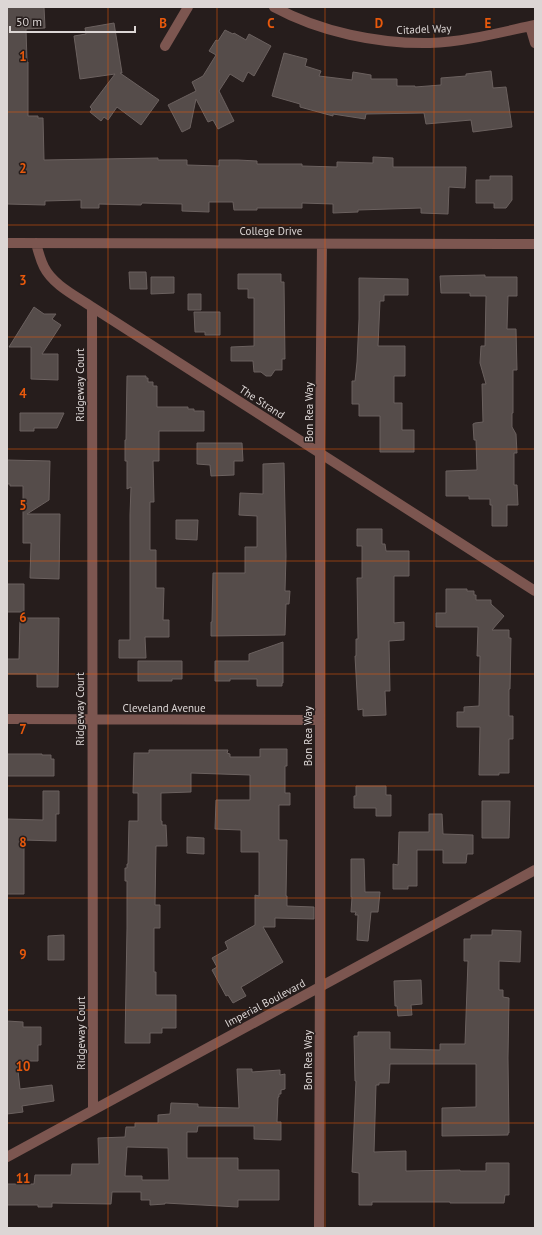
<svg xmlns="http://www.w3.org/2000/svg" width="542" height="1235" viewBox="0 0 542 1235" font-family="'PT Sans',sans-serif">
<rect width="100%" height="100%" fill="#261d1c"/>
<path fill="#554c4a" stroke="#6b615f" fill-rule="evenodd" d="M7,7h37l1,21 -19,1 1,33h1v54h10v2h5l1,42 114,-2v2h29v5l32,1v-6h19l19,1v3h45v2l35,1v-5l36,1v-6l20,1v9h73l-1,21 -16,-1 -1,27 -27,-1v-5l-63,2v2l-25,1v-9l-31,-1v5h-45v2h-23l-1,-8h-24v10l-27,-1v-7l-40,-1 -1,2 -42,-1v4h-18v-8l-36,1v4l-38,-1z
M114,23l8,50h-2l39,27 -18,25 -24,-18 -9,13 -4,-3 -3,4 -11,-9 2,-3 -2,-2 25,-33 -35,5 -6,-43 12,-2 -1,-6z
M225,30l8,4 1,-1 12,7 3,-6 22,12 -17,30 -6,-4 -5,10 -13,-8 -11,17 15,30 -16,8 -5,-9 -5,2 -12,-23 -6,29 -8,4 -14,-27 28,-14 -4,-9 11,-6 13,-21 -7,-4 7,-11 2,1z
M284,53l23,6 -2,7 16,5 -2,5 33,4 1,-8 18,3v4h26v7h18v1l26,-2v-7l25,-2v-2l25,-3 2,17 13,-1 6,40 -39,5 -2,-12 -45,4 -2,-11 -58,1 -1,5 -32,-5v2l-33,-9v-3l-28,-8z
M490,176h22v24l-6,8h-12v-5h-18v-23h14z
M129,272h17l1,17h-17z
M238,274h43v8h3l1,77h-3v11h-7l-4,6h-5l-5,-4h-7l-1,-11h-22v-14l23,-1v-48h-6v-9h-10z
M485,275v2h32v19h-9l-1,33h9l1,41h-4v43h-1v14l4,7 1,19h-3v32h3l1,20h-11v21h-15v-21h-2v-6h-21v-3h-23v-25l31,-1 -1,-30h-2l-1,-16 2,-1 8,-1 -1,-38h4l-6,-21 1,-17h4l1,-50h-16v-3h-29l-1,-17z
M151,277h23v16l-23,1z
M359,278l49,1v16h-24v6h-4l-2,45h27v30h-11v27h8v27h12v22h-34v-36h-21v-12h-7v-23h3l2,-19 2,-43z
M188,294h13v16h-13z
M34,307l10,7h12l-4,5 9,6 -19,29h16v26l-27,-1v-32h-22z
M194,312h26v23h-15v-3h-10z
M127,376h19v2h2v4h5v4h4v21h31v2h6v2h10v20h-45v30h-6l1,41h-4v48h6v38h8l-1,32h6v17h-24l1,21h-27v-18h11v-125l1,-28 -4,2v-28h-2v-21h1z
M20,413h44l-7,15h-23v3h-14z
M197,443h45l1,18h-9v14l-23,1 -1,-11 -13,-1z
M7,460l43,1 -1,39 -22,14h33l-1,65 -29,-1 1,-35h-8v-57h-13v-2h-3z
M284,463l2,93 -1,35h5l-1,13h-3l-1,31 -74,1v-14h1l1,-49h32v-26h12v-31l-18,-1 1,-22 23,1v-30z
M176,520h22l-1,20 -21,-1z
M357,529h25v15h3l1,7h23v25h-15v47l10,-1v18l-15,1 1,50h-5l1,24 -23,1v-7l-5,1 -3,-54h1v-17h2l-1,-61h5v-32h-5z
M7,584h17v28h-17z
M446,589h21v2h7v4h2v5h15v4l13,12 -12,14h17v8h2l-1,51h-1v27h4v23h-4v34h-10v2h-20l1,-48h-23v-15h7v-5l15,-1 1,-50h-3l1,-29h-42v-14h10z
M20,618h39l-1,69h-21v-13h-30v-15h12z
M283,642v41h-1v3h-25v-7h-27v2h-15v-20h34v-7z
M138,661h44v18h-10v2h-34z
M260,749h27v17h-2v27h5v12h-11v35h8l-1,56h1v10l27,1v12l-39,-1v9h-12l20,35 -38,23 -4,2 5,9 -13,7 -5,-8 -2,1 -14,-26 5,-3 -5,-9 16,-9 -3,-7 30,-17v-30l4,1v-44h-18v-22l-26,-1 1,-29h34v-25l-59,-2v19l-30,1v28h1v4h4l1,21h-11l-1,59h5v23h-6v44h2v23h20v33h-14v5h-12v10h-25l2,-115v-47h-2v-13h2v-4h1l1,-43h9v-28h-5l1,-40h15v-3h79l-1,3 3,1v3h30z
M7,754h35v1h9v4h3v17h-47z
M356,786h30v9h5v21h-15v-8h-22v-12h2z
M43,791h16v23h-3v27l-32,-1v54h-17v-75l36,1z
M482,801h28l-1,37h-27z
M429,814h13l1,20 30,1v19h-6l-1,9h-23v-13h-26v36h-9v3h-15v-25l5,1 1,-33h30z
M187,837l17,1v16l-17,-1z
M351,859h13l1,33h15l-2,20h-7l-3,29 -11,-1 1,-25h-3l1,-3h-5l1,-15h-1z
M492,930l29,1 -1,31 -21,-1v29h4v7l6,1 -1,60 1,75h-1v2l-66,1v-28l34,-1v-43h-86l-1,19h-10v2h-3l-2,67 32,-1v20l54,-1v1h26v-8h23v32h-4l-1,8h-54v-1h-78v3h-13v-32l-7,-1 4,-91h-1l-1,-45h4v-4h32v17l50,1v-6h25l3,-83h-4v-22h7v-4h21z
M64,935v25h-16v-24z
M421,980l1,24 -11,1 1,10 -14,1 -1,-10h-2l-1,-25z
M7,1021l16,1v5h18v18h-3v16h-21l3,28 32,-4 2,16 -32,5 1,6 -16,2z
M237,1069h15v3l28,-2v5l5,-1v15l-4,1v4h-2v3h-1l-1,25h4v18l-27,-1v-13h-56l-1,6h-10v26h51v12h41v30h-41v7l-73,-4v1l-15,1v-5h-9v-8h-29l-1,12 -59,-1v4h-14v-2h-31v-21h27l1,-9h36l1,-11h27l-1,-26 27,-1 1,-10h9v-4h23v-8l12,-1 1,-11 27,1v3l41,1zM127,1147l41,1 1,32h-27v-4h-17z"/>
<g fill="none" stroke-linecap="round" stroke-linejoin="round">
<path stroke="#7c5650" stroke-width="10" d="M274,7c46,25 104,37 156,36 34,-1 72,-11 105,-18
M530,26l5,17
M165,46l23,-39
M7,243l528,1
M36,243c2,8 4,16 8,24 9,18 32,29 48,40l443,284
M92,307l1,803
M7,719l313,1
M7,1157l528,-287
M319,1228l1,-264v-511l2,-209"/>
</g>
<path fill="none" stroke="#e8590c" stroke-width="1" stroke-opacity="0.55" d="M108,7v1221M217,7v1221M325,7v1221M434,7v1221M7,112h528M7,225h528M7,337h528M7,449h528M7,561h528M7,674h528M7,786h528M7,898h528M7,1010h528M7,1123h528"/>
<g text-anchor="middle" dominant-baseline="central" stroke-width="3" stroke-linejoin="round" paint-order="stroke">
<g font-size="11" fill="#dcd6d5" stroke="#261d1c">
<text transform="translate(424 29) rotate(-2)">Citadel Way</text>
<text x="271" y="231">College Drive</text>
<text transform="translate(80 385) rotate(-90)">Ridgeway Court</text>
<text transform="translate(262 402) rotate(33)">The Strand</text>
<text transform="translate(309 412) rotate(-90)">Bon Rea Way</text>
<text x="164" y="708">Cleveland Avenue</text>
<text transform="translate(80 709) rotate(-90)">Ridgeway Court</text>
<text transform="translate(308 736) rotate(-90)">Bon Rea Way</text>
<text transform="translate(265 1003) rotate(-28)">Imperial Boulevard</text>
<text transform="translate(81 1033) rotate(-90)">Ridgeway Court</text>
<text transform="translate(308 1060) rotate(-90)">Bon Rea Way</text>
</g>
</g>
<g font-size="13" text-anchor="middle" font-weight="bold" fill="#e8590c" stroke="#261d1c" stroke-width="3" stroke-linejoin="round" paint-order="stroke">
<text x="163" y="28">B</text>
<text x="271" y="28">C</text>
<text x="379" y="28">D</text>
<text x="488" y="28">E</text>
<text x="23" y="61">1</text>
<text x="23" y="173">2</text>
<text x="23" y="285">3</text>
<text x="23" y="398">4</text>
<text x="23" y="510">5</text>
<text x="23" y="622">6</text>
<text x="23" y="734">7</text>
<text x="23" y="847">8</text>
<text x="23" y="959">9</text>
<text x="23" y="1071">10</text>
<text x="23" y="1183">11</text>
</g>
<rect width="542" height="1235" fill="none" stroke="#dcd6d5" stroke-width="16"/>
<path d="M10 26v6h125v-6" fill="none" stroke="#dcd6d5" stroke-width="2"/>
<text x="16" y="26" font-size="12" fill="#dcd6d5" stroke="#261d1c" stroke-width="3" paint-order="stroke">50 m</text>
</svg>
